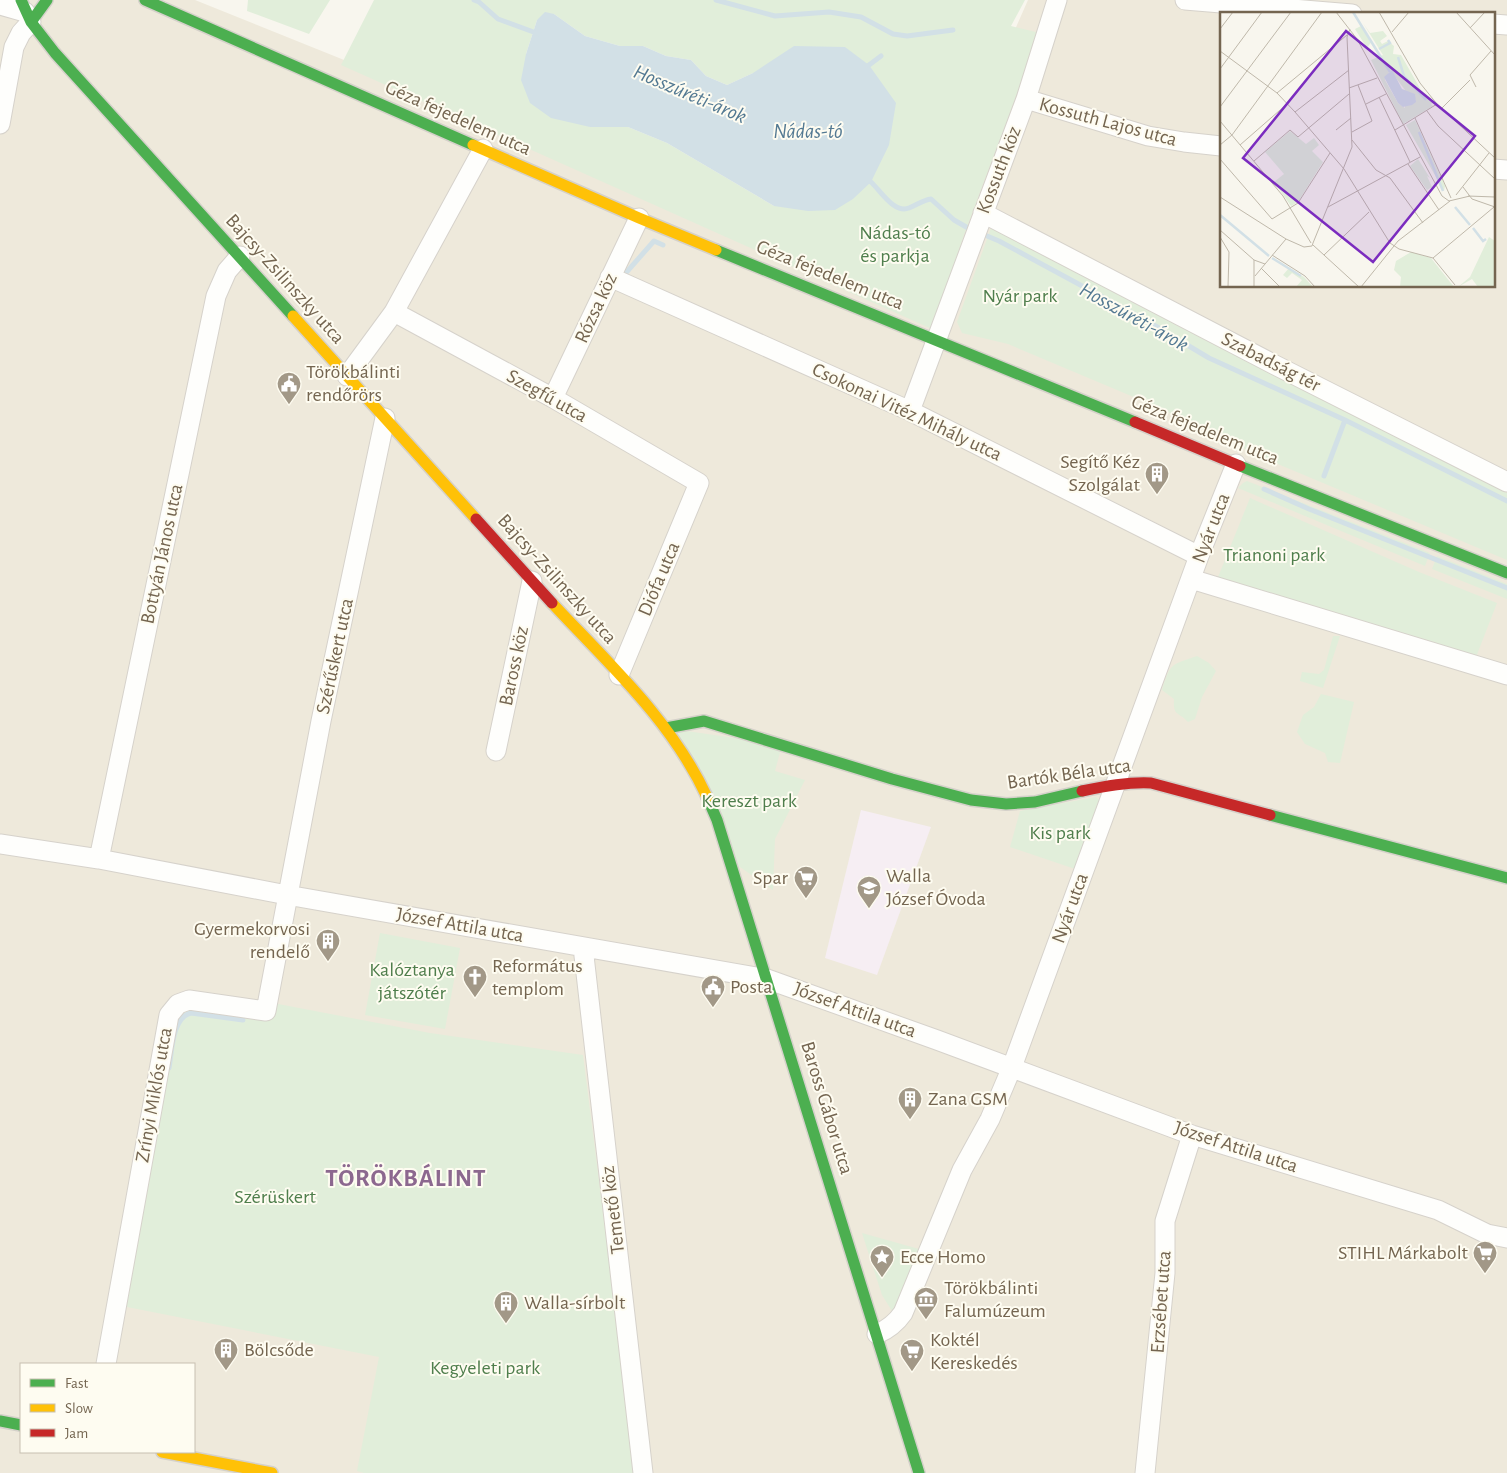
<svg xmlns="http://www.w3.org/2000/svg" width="1507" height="1473" viewBox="0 0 1507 1473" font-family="'Alegreya Sans',sans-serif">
<rect width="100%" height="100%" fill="#f8f6ee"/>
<path fill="#eee9db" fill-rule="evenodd" d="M0,0h195l708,285 125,-285h479v1473h-1507zM1221,14h272v272h-272zM21,1364h173v88h-173z"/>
<path fill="#f6eef3" d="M861,810l70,17 -54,148 -52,-17z"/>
<path fill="#e1eeda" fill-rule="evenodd" d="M248,0h82l-21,34 -62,-23z
M374,0h651l-14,26 29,7 -76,202 -32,94 -591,-264zM554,14l31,22 35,10h23l23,10 25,4 15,16 21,9 26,-12 21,133 -107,-63 -39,-16h-38l-64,-73 11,-34z
M995,226l380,197 132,70v67l-258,-108 -14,-10 -99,-44 -128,-54 -46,-11 -5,-11 34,-94z
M1247,481l183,72 -5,13 -187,-78 5,-5z
M1250,498l169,74 78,31 -21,54 -260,-75z
M1437,556l70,28v15l-75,-30z
M1333,636h7l-17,52 -23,-7 2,-9 17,2 5,-4z
M1197,656l12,7 7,8 -14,26 -7,22 -7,3c-10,-11 -15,-5 -14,-23l-12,-9c8,-27 9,-25 35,-34z
M1321,694l33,8 -14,61 -12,-1 -3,-9 -20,-9 -8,-12 6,-17 11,-8z
M666,728l116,17 -7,26 30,9 -30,59 -2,51 -43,-30z
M1096,797l6,6 -24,67 -68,-23 10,-36z
M380,933l80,15 -15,81 -80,-14z
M273,1003l157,30 153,22 30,236 21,182h-270l-7,-2 22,-114 -257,-51 52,-287 8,-9 12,-3 76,14z
M862,1233l57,16 -25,61 -2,1 -10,-16z"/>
<path fill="#d2e0e6" d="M545,12l9,2 31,22 35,10h23l23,10 25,4 15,16 21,9 26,-12 41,-27 51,1 24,18 27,38 -7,42 -18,37 -18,17 -18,11 -27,1 -34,-5 -107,-63 -39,-16h-38l-39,-9 -21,-15 -9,-23 5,-26 11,-34z"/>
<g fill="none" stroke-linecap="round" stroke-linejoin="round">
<path stroke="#d2e0e6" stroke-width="5" d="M474,0l5,2 19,17 41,15
M716,0l59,16 54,-4 32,5 32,17 14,2 46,-6
M869,65l12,-9
M866,179l5,3c9,8 23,32 38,26 8,-3 14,-8 22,-9l23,21 14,8 31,13 148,80 62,37 136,62 162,81
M624,275l30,-34 9,4
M1324,476l21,-56
M1264,489l45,20 198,79
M169,1068c3,-16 3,-51 22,-55l52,7"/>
<defs>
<path id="street" d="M1185,0l167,14
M0,5l25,7
M1493,24l14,1
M1026,99l122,37 36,6 37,4
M0,124l14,-77 7,-14 10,-11
M1493,169l14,1
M983,213l292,152 232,117
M610,277l300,134 289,145
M394,312l159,86 146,85 -80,192
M347,376l47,-64 89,-163
M553,398l86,-180
M910,411l116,-312 31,-99
M1191,579l316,96
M496,751l36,-170
M0,844l99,15 188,36 480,84 170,61 255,95 246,75 49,24 20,4
M99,859l117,-563 11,-25 13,-15
M583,947l60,526
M877,1334c12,-5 19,-11 26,-21l59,-143 28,-51 22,-52 187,-511 37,-92
M106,1364l63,-349 9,-11 11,-4 77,11 55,-290 64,-303
M1145,1473l20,-200v-52l27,-86"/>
<path id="fast" d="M21,0l10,22 24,31 238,263
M145,0l328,145
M31,22l16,-22
M716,250l419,172
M1240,466l267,107
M666,728l38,-7 188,58 79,21 35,4 29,-2 47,-11
M707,797l10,23 202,653
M1270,815l237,63
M0,1421l21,4"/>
<path id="slow" d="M473,145l166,73 77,32
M293,316l183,203
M552,603c56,60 120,118 155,194
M162,1452l110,21"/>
<path id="jam" d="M1135,422l105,44
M476,519l76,84
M1082,791c24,-5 45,-9 69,-8l119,32"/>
</defs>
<use href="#street" stroke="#d6d2cb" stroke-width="21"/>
<use href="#fast" stroke="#d5d1ca" stroke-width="14"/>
<use href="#slow" stroke="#d5d1ca" stroke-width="14"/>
<use href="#jam" stroke="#d5d1ca" stroke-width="14"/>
<use href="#street" stroke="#fefefc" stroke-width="19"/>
<use href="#fast" stroke="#4caf50" stroke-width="11"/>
<use href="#slow" stroke="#ffc107" stroke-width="11"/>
<use href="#jam" stroke="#c62828" stroke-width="11"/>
</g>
<defs>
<symbol id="civic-pin" viewBox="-11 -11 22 30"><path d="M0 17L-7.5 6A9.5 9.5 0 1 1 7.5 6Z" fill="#a29887" stroke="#fefcf1"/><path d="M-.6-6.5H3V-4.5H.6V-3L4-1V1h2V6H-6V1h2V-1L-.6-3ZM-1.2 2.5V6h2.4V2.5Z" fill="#fff"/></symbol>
<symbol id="building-pin" viewBox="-11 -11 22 30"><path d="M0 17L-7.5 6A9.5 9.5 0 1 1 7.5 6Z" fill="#a29887" stroke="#fefcf1"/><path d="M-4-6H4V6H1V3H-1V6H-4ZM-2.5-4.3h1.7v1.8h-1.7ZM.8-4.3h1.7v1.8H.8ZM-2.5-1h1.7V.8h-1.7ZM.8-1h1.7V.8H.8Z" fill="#fff"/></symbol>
<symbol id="supermarket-pin" viewBox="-11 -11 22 30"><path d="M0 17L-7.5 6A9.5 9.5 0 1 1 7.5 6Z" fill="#a29887" stroke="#fefcf1"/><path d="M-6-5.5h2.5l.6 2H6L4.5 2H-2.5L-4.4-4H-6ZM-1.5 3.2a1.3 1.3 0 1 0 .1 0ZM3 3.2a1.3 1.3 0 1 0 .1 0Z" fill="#fff"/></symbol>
<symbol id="school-pin" viewBox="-11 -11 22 30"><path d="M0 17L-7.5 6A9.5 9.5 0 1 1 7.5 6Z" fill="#a29887" stroke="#fefcf1"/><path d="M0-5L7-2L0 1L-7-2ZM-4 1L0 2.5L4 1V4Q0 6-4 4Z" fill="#fff"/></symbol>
<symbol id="church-pin" viewBox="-11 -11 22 30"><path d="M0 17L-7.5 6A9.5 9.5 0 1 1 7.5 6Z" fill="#a29887" stroke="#fefcf1"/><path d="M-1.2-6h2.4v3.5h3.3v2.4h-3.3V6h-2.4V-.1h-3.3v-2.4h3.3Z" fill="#fff"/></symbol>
<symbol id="sight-pin" viewBox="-11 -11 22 30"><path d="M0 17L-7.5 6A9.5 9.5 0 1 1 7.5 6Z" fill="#a29887" stroke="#fefcf1"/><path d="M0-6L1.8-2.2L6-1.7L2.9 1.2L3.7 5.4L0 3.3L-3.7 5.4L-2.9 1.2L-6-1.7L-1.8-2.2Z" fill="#fff"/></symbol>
<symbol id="museum-pin" viewBox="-11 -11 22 30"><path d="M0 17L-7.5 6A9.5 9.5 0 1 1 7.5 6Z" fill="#a29887" stroke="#fefcf1"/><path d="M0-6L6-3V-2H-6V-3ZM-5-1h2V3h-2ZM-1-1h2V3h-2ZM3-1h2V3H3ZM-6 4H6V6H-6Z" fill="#fff"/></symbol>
</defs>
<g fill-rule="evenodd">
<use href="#civic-pin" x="275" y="370" width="28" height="38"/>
<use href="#building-pin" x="1143" y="460" width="28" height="38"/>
<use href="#supermarket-pin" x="792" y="864" width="28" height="38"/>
<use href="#school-pin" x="855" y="874" width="28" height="38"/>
<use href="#building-pin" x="314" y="927" width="28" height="38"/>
<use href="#church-pin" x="461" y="963" width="28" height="38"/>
<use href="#civic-pin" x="699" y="973" width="28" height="38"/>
<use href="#building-pin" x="896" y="1085" width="28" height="38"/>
<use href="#supermarket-pin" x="1471" y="1239" width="28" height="38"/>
<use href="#sight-pin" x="868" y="1243" width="28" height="38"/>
<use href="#museum-pin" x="912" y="1285" width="28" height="38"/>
<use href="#building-pin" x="492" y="1289" width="28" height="38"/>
<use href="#building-pin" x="212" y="1336" width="28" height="38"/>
<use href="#supermarket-pin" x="898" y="1337" width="28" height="38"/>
</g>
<g text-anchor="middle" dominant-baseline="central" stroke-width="4" stroke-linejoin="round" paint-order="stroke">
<g font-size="20" fill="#746550" stroke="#fefcf1">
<text transform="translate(458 118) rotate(24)">Géza fejedelem utca</text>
<text transform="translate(1108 122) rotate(15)">Kossuth Lajos utca</text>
<text transform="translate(999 170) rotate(-69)">Kossuth köz</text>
<text transform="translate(830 275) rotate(22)">Géza fejedelem utca</text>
<text transform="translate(285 279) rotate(48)">Bajcsy-Zsilinszky utca</text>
<text transform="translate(596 308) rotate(-65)">Rózsa köz</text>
<text transform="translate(1271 362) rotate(27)">Szabadság tér</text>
<text transform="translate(547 396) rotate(29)">Szegfű utca</text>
<text transform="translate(907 412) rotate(25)">Csokonai Vitéz Mihály utca</text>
<text transform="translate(1205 430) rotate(22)">Géza fejedelem utca</text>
<text transform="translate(1211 528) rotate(-69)">Nyár utca</text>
<text transform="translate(162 554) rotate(-78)">Bottyán János utca</text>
<text transform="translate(557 579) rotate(48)">Bajcsy-Zsilinszky utca</text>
<text transform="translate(659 579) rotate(-67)">Diófa utca</text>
<text transform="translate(335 656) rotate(-78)">Szérűskert utca</text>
<text transform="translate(514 666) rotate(-78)">Baross köz</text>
<text transform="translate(1069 774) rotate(-8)">Bartók Béla utca</text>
<text transform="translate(1070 908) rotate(-70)">Nyár utca</text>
<text transform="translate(460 925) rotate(10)">József Attila utca</text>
<text transform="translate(855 1010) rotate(20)">József Attila utca</text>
<text transform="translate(154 1095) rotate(-80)">Zrínyi Miklós utca</text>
<text transform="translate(827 1108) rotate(73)">Baross Gábor utca</text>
<text transform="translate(1236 1147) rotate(18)">József Attila utca</text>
<text transform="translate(613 1210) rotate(-97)">Temető köz</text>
<text transform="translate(1161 1302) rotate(-86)">Erzsébet utca</text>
</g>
<g font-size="20" fill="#4f7e4c" stroke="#fefcf1">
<text x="895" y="233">Nádas-tó<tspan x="895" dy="23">és parkja</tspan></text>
<text x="1020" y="296">Nyár park</text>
<text x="1274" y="555">Trianoni park</text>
<text x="749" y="801">Kereszt park</text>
<text x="1060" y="833">Kis park</text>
<text x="412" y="970">Kalóztanya<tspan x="412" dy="23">játszótér</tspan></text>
<text x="275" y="1197">Szérüskert</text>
<text x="485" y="1368">Kegyeleti park</text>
</g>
<g font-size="20" fill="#746550" stroke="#fefcf1" text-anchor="start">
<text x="306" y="372">Törökbálinti<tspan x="306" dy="23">rendőrörs</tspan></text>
<text x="1140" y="462" text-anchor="end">Segítő Kéz<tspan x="1140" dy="23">Szolgálat</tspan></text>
<text x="886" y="876">Walla<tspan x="886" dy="23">József Óvoda</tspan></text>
<text x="788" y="878" text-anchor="end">Spar</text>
<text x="310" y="929" text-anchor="end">Gyermekorvosi<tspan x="310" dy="23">rendelő</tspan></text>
<text x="492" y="966">Református<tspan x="492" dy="23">templom</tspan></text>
<text x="730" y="987">Posta</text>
<text x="928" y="1099">Zana GSM</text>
<text x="1468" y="1253" text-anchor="end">STIHL Márkabolt</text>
<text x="900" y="1257">Ecce Homo</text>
<text x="944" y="1288">Törökbálinti<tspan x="944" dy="23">Falumúzeum</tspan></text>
<text x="524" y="1303">Walla-sírbolt</text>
<text x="930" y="1340">Koktél<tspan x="930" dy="23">Kereskedés</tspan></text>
<text x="244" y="1350">Bölcsőde</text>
</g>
<g font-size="21" font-style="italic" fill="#537992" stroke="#fefcf1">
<text transform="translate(690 94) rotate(23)">Hosszúréti-árok</text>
<text x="808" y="131">Nádas-tó</text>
<text transform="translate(1134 317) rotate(29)">Hosszúréti-árok</text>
</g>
<g font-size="25" font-weight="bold" letter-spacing="1" fill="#8c688f" stroke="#fefcf1">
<text x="406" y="1178">TÖRÖKBÁLINT</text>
</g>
</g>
<g transform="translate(1220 12)">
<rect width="275" height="275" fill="#f8f6ee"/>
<path d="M143,11l7,10 13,-2 4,5 -7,5 2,3 6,-3 6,5 -1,8 8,1 20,35 14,12 -4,2 2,2 -30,18 -32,-64 12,-5zM170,58l15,20v18l-7,-5 -13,-23zM141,14l11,15 -5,7 -12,-19zM195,108l30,66 -1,5 -38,-66zM70,119l16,13 8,-6 5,7 -7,6 11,11 -25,40 -7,4 -17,-24 10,-8 -19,-22zM198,147l12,19 -3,-2 5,11 -5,3 -17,-24zM269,225l6,4v46h-17l-6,-8 -14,8 12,-10zM191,240l20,6 23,29h-54l1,-10 -7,-7 2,-9zM69,256l15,9 9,10h-17l6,-7 -10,-7 -5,5 -4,-3z" fill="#e1eeda" fill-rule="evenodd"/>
<path d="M172,58l10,19 13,5 1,8 -4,3 -9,2 -5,-4 -14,-26z" fill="#d2e0e6"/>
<path fill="none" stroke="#d2e0e6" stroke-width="2.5" d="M133,0l37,60M159,37l11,-6 -2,-3M178,45l6,19 22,24M199,120l24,59M235,195l15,18M0,203l49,41M253,216l10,13 3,-2M52,246l29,18"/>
<path fill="none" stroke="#bfb8aa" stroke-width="1" d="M116,0l21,27 85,157 7,5 21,-5M159,0l41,71 17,21 58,54M236,0l39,43M250,16l15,-16M0,17l13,-17M172,20l17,-20M0,39l57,42 18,19 49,57 46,74 9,6 34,9 22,27M0,57l42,-57M256,75l-6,-12 21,-24M129,76l28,-10M57,81l70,-58M159,85l31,65M146,92l20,-10M0,95l71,-95M222,96l28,-28M207,99l11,15 57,53M75,100l54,-42M195,106l36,80M0,109l63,75 28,47M116,118l15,-12M175,118l42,-26M132,120l20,-11 -14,-36M132,128l24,30 14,8 33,45M0,133l12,-10 90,-123M20,133l47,-41M0,147l52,60 26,-16 32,-50M34,149l36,-31 8,7 51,-43M188,152l31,46M243,175l9,12 23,8M236,183l33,-42M248,184l27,1M0,185l66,42 18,8 8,-1 1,-3M108,195l92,-50M0,218l34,30 11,4M0,225l9,15 -1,35M93,231l39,-96 -5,-110 3,-8M93,233l46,42M52,243l33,21 10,11M104,243l45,-43M213,246l61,-51M34,248v27M41,256l19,19M35,264l31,-37M141,275l37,-46 52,-40"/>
<path fill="#7b2cbf" fill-opacity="0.15" stroke="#7b2cbf" stroke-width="2.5" d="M126,19l129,105 -102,126 -130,-104z"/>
<rect width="275" height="275" fill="none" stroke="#746550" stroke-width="2.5"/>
</g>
<rect x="20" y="1363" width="175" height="90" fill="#fefcf1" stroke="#c7c0b1"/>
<rect x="30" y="1379" width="25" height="8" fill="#4caf50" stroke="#c7c0b1"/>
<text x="65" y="1388" font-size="15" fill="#746550">Fast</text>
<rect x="30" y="1404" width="25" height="8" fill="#ffc107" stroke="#c7c0b1"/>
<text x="65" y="1413" font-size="15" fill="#746550">Slow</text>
<rect x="30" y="1429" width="25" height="8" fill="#c62828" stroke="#c7c0b1"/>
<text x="65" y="1438" font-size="15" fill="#746550">Jam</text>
</svg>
